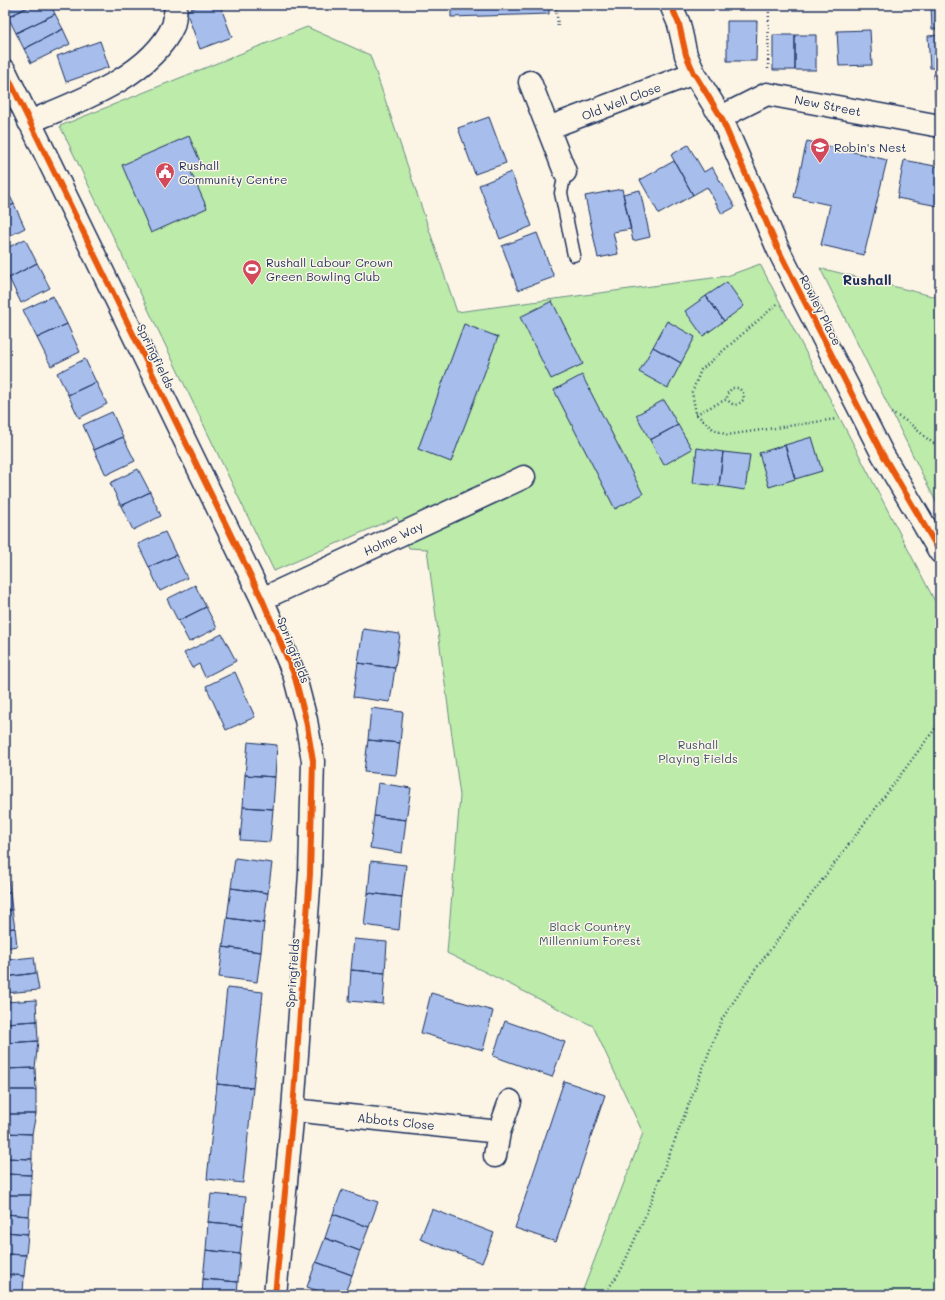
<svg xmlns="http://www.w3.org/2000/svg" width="945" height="1300" viewBox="0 0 945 1300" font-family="Mali,sans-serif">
<rect width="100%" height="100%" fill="#fcf5e5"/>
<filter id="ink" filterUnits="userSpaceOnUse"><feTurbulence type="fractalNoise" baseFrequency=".025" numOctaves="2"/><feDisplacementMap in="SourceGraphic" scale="8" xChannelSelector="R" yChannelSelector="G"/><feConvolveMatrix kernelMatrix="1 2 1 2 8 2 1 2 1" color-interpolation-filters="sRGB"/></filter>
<g filter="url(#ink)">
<path fill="#bcebaa" stroke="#6c8d84" d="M307,27l63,28 87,257 270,-36 33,-12 180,347v684h-359l62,-162 -50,-107 -146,-73 13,-157 -33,-247 -18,-1 -12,-31 -123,54 -214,-445z
M820,268l120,30v212z"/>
<path fill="#a7beec" stroke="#1b2f5e" d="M5,5h27l-24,12 -3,-6z
M32,5h19l4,9 -39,19 -8,-16z
M201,5h19l12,32 -32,12 -14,-38z
M451,5h98v9l-98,3z
M931,5h9v24h-8z
M55,14l8,15 -39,20 -8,-16z
M727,21h30l-1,40h-29z
M63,29l7,15 -39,19 -7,-14z
M870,30l2,35 -33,1 -2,-35z
M773,35h22v35h-22z
M795,35h21v35h-21z
M940,35v33h-10l-2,-32z
M100,41l9,26 -43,15 -9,-26z
M940,73v28h-5l-1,-27z
M489,117l17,46 -31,11 -17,-46z
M189,136l13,30 -12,4 17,38 -56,25 -29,-68z
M807,141l80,19 -23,95 -43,-10 9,-40 -36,-8z
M688,145l16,27 8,-5 23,40 -13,7 -15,-27 -14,8 -22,-40z
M904,160l36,7v30l-2,9 -41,-8z
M674,161l19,34 -34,19 -19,-34z
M511,172l21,54 -32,13 -21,-54z
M5,187l9,17 -9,5z
M622,189l9,40 -18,3 5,22 -20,4 -13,-62z
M640,190l10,47 -17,4 -10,-47z
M14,204l11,24 -20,10v-29z
M537,233l17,44 -36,13 -16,-44z
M25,239l12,24 -28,15 -4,-8v-21z
M37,263l13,25 -29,15 -12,-25z
M727,282l17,24 -20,15 -18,-25z
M53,296l14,28 -30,14 -14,-28z
M706,296l18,25 -21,15 -18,-25z
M552,301l31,63 -32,15 -31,-62z
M667,321l28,16 -14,26 -28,-16z
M67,324l13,28 -29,14 -14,-28z
M464,324l34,13 -47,125 -33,-13z
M653,347l28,16 -13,25 -29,-16z
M85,359l11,23 -28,13 -11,-22z
M582,375l61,119 -28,15 -61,-119z
M96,382l11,22 -28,14 -11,-23z
M664,400l14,25 -28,15 -14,-25z
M112,412l11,25 -29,13 -11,-25z
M678,425l14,24 -28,16 -14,-25z
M123,437l12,24 -29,14 -12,-25z
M812,437l10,34 -27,8 -10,-34z
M785,445l10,34 -26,8 -10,-34z
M697,448l26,4 -4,34 -26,-3z
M723,452l27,3 -5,35 -26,-4z
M138,469l12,23 -29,14 -11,-23z
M150,492l11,24 -28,14 -12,-24z
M165,532l11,23 -27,12 -11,-23z
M176,555l11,23 -27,13 -11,-24z
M195,585l11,22 -28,14 -11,-22z
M206,607l11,21 -28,14 -11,-21z
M363,629l37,5 -5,34 -37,-5z
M222,634l14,27 -31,16 -6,-13 -7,4 -8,-15z
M358,663l37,5 -5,34 -37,-5z
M235,672l20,45 -29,13 -20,-44z
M371,708l32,4 -3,31 -32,-3z
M368,740l32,3 -4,32 -32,-3z
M248,742l29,3 -2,32 -30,-2z
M245,775l30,2 -2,32 -30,-2z
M378,783l33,5 -5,32 -32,-4z
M243,807l30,2 -3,33 -30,-2z
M374,816l32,4 -4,33 -32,-5z
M235,858l37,5 -4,30 -37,-5z
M371,861l35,4 -4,32 -34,-4z
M5,874h2l3,18h-5z
M231,888l37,5 -4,30 -37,-5z
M5,892h5l2,18 -7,1z
M368,893l34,4 -3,33 -35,-5z
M12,910l3,18 -10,1v-18z
M227,918l37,5 -3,29 -38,-5z
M15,928l2,18 -12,2v-19z
M354,939l33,3 -2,31 -34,-3z
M223,947l38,5 -4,30 -38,-5z
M34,957l2,16 -31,4v-17z
M351,970l34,3 -2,31 -34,-3z
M36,973l3,17 -34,3v-16z
M227,988l36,4 -10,96 -36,-4z
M431,993l62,18 -10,39 -62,-17z
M36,1000l1,21 -32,2v-21z
M37,1021l1,20 -33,2v-20z
M505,1021l60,21 -13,35 -59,-21z
M38,1041l-3,27 -30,1v-26z
M35,1068l1,22h-31v-21z
M564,1081l41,14 -49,147 -41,-14z
M217,1084l36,4 -10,95 -36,-4z
M5,1090h31v24h-31z
M5,1114h31l-4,20 -27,-1z
M5,1133l27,1v25l-27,-1z
M5,1158l27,1 -1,16 -26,-1z
M5,1174l26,1v20h-26z
M342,1190l36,12 -9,25 -36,-13z
M211,1194l35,3 -3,28 -35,-3z
M5,1195h26l-2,21 -24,-2z
M432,1209l62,24 -12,30 -62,-24z
M5,1214l24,2 -1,18 -23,-2z
M333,1214l36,13 -9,24 -35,-13z
M208,1222l35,3 -3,29 -34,-4z
M5,1232l23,2 -2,21 -21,-1z
M325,1238l35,13 -8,24 -36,-13z
M206,1250l34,4 -2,28 -35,-3z
M5,1254l21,1 -2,21 -19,-2z
M316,1262l36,13 -8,20h-14l-23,-8z
M5,1274l19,2 -1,19h-18z
M203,1279l35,3 -1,13h-35z"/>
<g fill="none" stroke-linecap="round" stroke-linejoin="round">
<defs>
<path id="service" d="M565,172l-4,21 13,62"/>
<path id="minor" d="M671,5l8,19 7,31 8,18 27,44 57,132 19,38 86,168 57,97
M5,71l257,528 32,75 12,46 7,41 -3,113 -17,236 -18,185
M530,82l35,90
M721,117l46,-23 173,32
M29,122c48,-20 121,-45 144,-96 2,-6 2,-14 3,-21
M548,128l146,-55
M262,599l262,-122
M293,1110l206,22
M495,1156l4,-24 11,-31"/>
</defs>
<use href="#service" stroke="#1b2f5e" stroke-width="15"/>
<use href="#minor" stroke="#1b2f5e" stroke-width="25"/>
<path stroke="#1b2f5e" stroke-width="2.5" stroke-dasharray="1 3" stroke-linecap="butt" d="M556,5l2,22
M768,69l1,-64
M777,304l-76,66 -9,22 4,22 17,15 14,6 109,-16
M891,413c9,4 18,9 25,16 8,6 14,14 24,17
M696,414l31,-15v-5l5,-6h7l4,5 1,6c-6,7 -11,8 -17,0
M604,1295l17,-25 23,-51 78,-200 33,-49 185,-248"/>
<use href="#service" stroke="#fcf5e5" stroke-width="12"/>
<use href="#minor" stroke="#fcf5e5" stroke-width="22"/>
<defs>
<path id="cycleway" d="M671,5l8,19 7,31 8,18 27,44 57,132 19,38 86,168 57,97
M5,71l257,528 32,75 12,46 7,41 -3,113 -17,236 -18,185"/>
</defs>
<use href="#cycleway" stroke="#fcf5e5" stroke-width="8"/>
<use href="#cycleway" stroke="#e8590c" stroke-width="6"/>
</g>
</g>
<defs>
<symbol id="school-pin" viewBox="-11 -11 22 30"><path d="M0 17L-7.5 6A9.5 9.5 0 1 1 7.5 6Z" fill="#d1495b" stroke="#fcf5e5"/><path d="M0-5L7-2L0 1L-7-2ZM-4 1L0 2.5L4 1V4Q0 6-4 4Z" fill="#fff"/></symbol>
<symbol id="civic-pin" viewBox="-11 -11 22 30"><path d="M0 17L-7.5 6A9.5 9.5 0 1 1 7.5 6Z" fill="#d1495b" stroke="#fcf5e5"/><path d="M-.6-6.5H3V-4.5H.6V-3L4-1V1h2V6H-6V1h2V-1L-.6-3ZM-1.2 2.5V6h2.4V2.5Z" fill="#fff"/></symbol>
<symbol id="stadium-pin" viewBox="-11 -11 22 30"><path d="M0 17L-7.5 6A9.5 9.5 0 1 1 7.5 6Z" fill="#d1495b" stroke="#fcf5e5"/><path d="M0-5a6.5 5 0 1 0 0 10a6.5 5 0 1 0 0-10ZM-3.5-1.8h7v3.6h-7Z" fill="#fff"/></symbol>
</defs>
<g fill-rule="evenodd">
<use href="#school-pin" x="809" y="136" width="22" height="30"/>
<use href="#civic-pin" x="154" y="161" width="22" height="30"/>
<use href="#stadium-pin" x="241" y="258" width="22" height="30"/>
</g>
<g text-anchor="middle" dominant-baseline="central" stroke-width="3" stroke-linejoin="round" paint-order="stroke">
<g font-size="12" fill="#1b2f5e" stroke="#fcf5e5">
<text transform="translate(621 101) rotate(-21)">Old Well Close</text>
<text transform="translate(828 105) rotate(11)">New Street</text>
<text transform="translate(821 310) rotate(63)">Rowley Place</text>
<text transform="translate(156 356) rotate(64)">Springfields</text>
<text transform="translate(393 538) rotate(-25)">Holme Way</text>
<text transform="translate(294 650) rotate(69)">Springfields</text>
<text transform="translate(292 973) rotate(-86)">Springfields</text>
<text transform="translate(396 1121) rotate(6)">Abbots Close</text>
</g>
<g font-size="12" fill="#1b2f5e" stroke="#fcf5e5" text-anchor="start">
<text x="834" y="147">Robin's Nest</text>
<text x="179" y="165">Rushall<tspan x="179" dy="14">Community Centre</tspan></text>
<text x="266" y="262">Rushall Labour Crown<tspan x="266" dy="14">Green Bowling Club</tspan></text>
</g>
<g font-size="12" fill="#3b556d" stroke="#fcf5e5">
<text x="698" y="744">Rushall<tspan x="698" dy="14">Playing Fields</tspan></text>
<text x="590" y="926">Black Country<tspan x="590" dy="14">Millennium Forest</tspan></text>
</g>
<g font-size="14" font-weight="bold" fill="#1b2f5e" stroke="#fcf5e5">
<text x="867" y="279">Rushall</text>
</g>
</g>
<rect width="945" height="1300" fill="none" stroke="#fcf5e5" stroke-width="20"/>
<rect x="10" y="10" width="925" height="1280" fill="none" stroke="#1b2f5e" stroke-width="1.5" filter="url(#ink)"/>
</svg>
